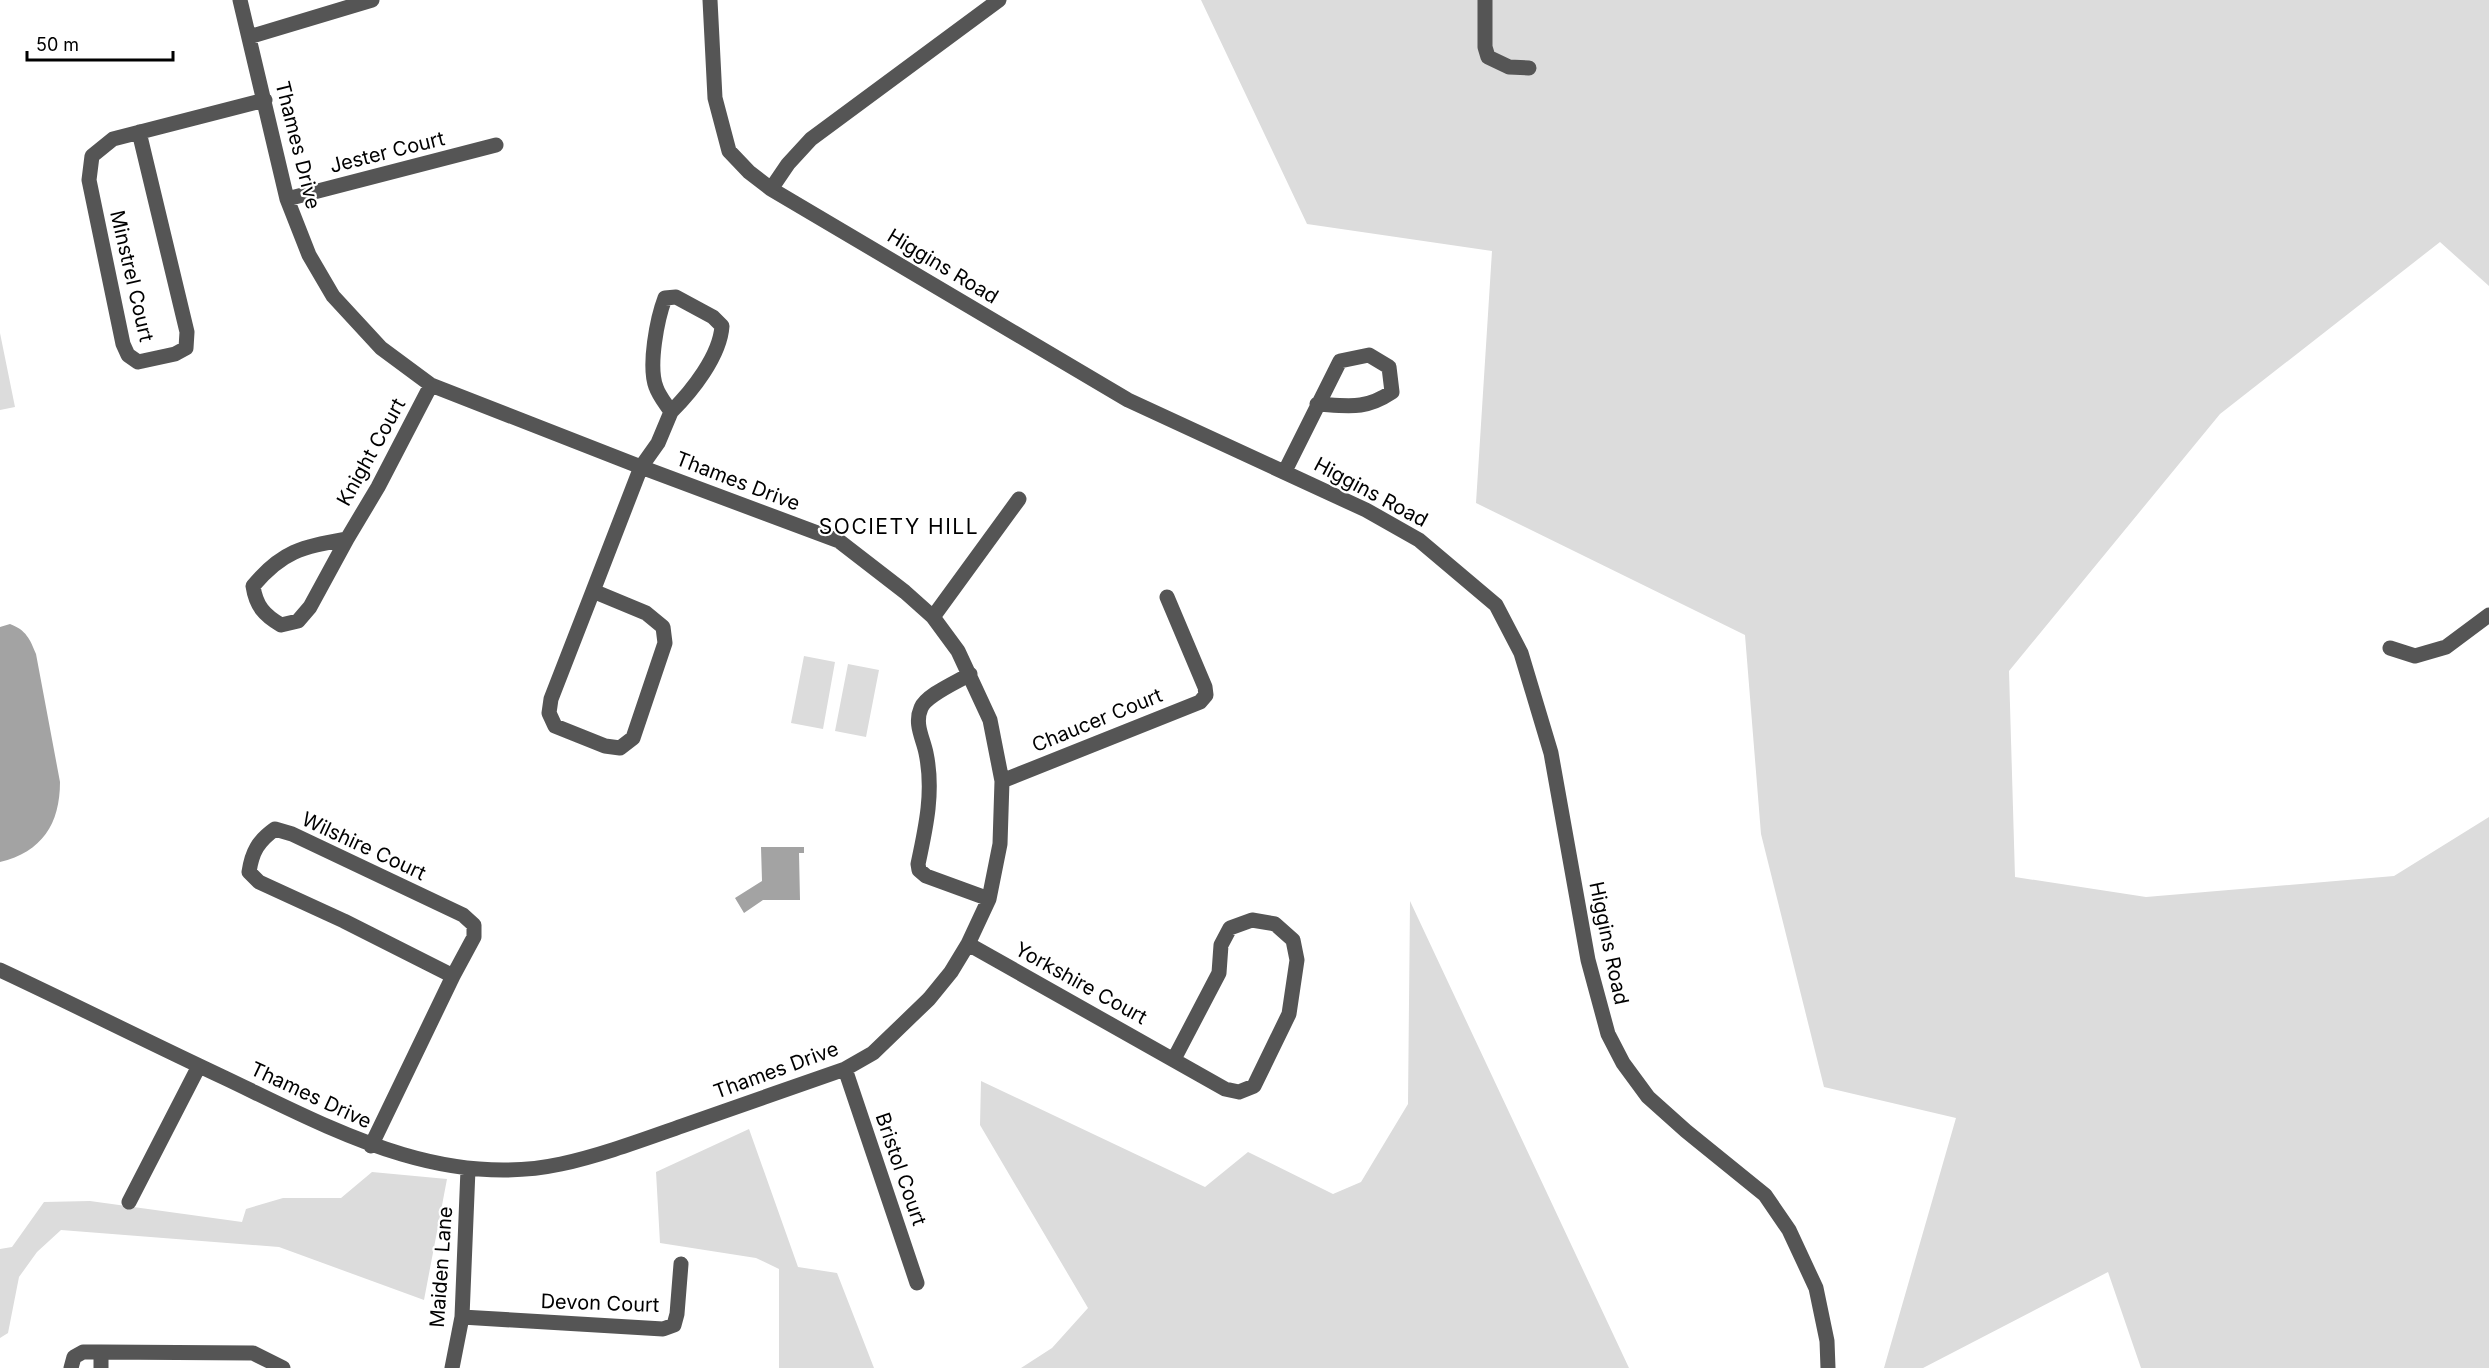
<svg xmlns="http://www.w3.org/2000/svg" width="2489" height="1368" viewBox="0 0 2489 1368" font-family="Inter,sans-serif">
<rect width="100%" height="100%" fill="#fff"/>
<path fill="#dcdcdc" d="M1201,0h1288v286l-49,-44 -220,172 -211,257 6,206 131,20 248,-21 95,-59v551h-348l-33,-96 -185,96h-39l72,-250 -132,-31 -63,-253 -16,-199 -269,-132 16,-252 -185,-27z
M0,333l15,74 -15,3z
M804,656l31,6 -12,67 -32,-6z
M848,664l31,6 -13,67 -31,-6z
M1410,901l219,467h-608l31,-20 36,-40 -108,-183 1,-44 224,106 43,-35 85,42 28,-12 47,-78z
M749,1129l49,138 39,6 37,95h-95v-99l-23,-11 -96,-15 -4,-71z
M372,1172l75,7 -23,121 -145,-53 -218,-17 -24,22 -18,25 -11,56 -8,5v-89l12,-2 32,-45 46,-1 152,21 4,-13 37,-11h58z"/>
<path fill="#a3a3a3" d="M10,624c16,6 20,15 26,30l24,128c0,42 -18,70 -60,80v-235z
M761,847h43v6h-5l1,47h-37l-19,13 -9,-15 27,-17z"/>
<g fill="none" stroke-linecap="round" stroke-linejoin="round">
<path stroke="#555" stroke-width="15" d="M710,0l5,98 14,53 20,21 22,17 357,211 238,110 53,30 77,65 25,48 30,100 37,207 20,74 15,29 25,34 38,34 79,64 24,35 27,58 11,53 1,27
M1485,0v47l3,10 21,10 20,1
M249,37l123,-37
M139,132l48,200 -1,16 -11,6 -37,8 -10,-7 -5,-11 -34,-164 3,-24 21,-17 152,-39
M771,189l17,-25 23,-25 188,-139
M287,199l209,-54
M676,297l37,20 9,9c-2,30 -30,65 -51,86 -5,-8 -12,-16 -15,-25 -8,-21 1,-68 9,-89z
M1285,471l55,-110 29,-6 20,12 3,25c-27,18 -43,14 -75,12
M347,539c-44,8 -64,11 -94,47 3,20 11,29 28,39l17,-4 12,-14 37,-68 31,-52 53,-102
M593,591l53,22 17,14 2,16 -32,95 -13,10 -15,-2 -50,-20 -6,-13 2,-14z
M593,591l48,-124 17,-24 13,-31
M933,617l86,-118
M2390,648l25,8 31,-9 43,-32
M970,674c-13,8 -44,21 -49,34 -7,16 2,30 5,45 8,38 0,74 -8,111l1,6 7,6 63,23
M1002,781l198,-79 6,-7 -1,-8 -38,-90
M275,829l17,5 171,81 11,10v12l-21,39 -109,-55 -85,-39 -10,-10c3,-20 9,-31 26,-43z
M968,944l257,145 14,3 15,-6 35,-72 8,-54 -4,-20 -18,-16 -23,-4 -22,8 -9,17 -2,28 -45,86
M0,970c75,35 150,73 225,108 105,50 215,112 336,86 41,-9 81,-24 121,-38 54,-19 109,-38 163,-57l28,-16 56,-54 22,-27 17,-28 21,-45 11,-55 2,-63 -12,-61 -32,-69 -25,-34 -28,-25 -66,-51 -198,-74 -210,-82 -50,-37 -48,-52 -24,-41 -22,-56 -47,-199
M845,1069l72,214
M371,1146l82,-170
M129,1202l70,-136
M462,1317l201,12 11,-4 3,-11 4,-50
M71,1368l3,-11 9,-5h18
M101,1368v-16l152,1 30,15
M452,1368l10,-51 6,-148"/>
</g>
<g text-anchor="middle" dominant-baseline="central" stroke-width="4.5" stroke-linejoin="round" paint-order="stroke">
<g font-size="20" fill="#000" stroke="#fff">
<text transform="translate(298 145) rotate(76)">Thames Drive</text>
<text transform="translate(387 152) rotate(-14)">Jester Court</text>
<text transform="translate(943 266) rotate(31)">Higgins Road</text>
<text transform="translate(132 276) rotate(77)">Minstrel Court</text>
<text transform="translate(371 452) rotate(-61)">Knight Court</text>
<text transform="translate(738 481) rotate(21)">Thames Drive</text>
<text transform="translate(1371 492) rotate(28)">Higgins Road</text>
<text transform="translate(1097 720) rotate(-22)">Chaucer Court</text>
<text transform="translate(364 846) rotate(25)">Wilshire Court</text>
<text transform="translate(1609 943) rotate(78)">Higgins Road</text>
<text transform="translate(1081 983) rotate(29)">Yorkshire Court</text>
<text transform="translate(776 1070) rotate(-20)">Thames Drive</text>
<text transform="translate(311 1095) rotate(25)">Thames Drive</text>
<text transform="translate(901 1169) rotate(71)">Bristol Court</text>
<text transform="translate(441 1267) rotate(-86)">Maiden Lane</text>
<text transform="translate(600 1303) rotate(2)">Devon Court</text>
</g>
<g font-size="21" letter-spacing="1.5" fill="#000" stroke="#fff">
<text x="899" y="526">SOCIETY HILL</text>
</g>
</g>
<path d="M27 51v9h146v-9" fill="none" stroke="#000000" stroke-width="3"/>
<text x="36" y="51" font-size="18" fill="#000000" stroke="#ffffff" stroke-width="4.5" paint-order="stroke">50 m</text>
</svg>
